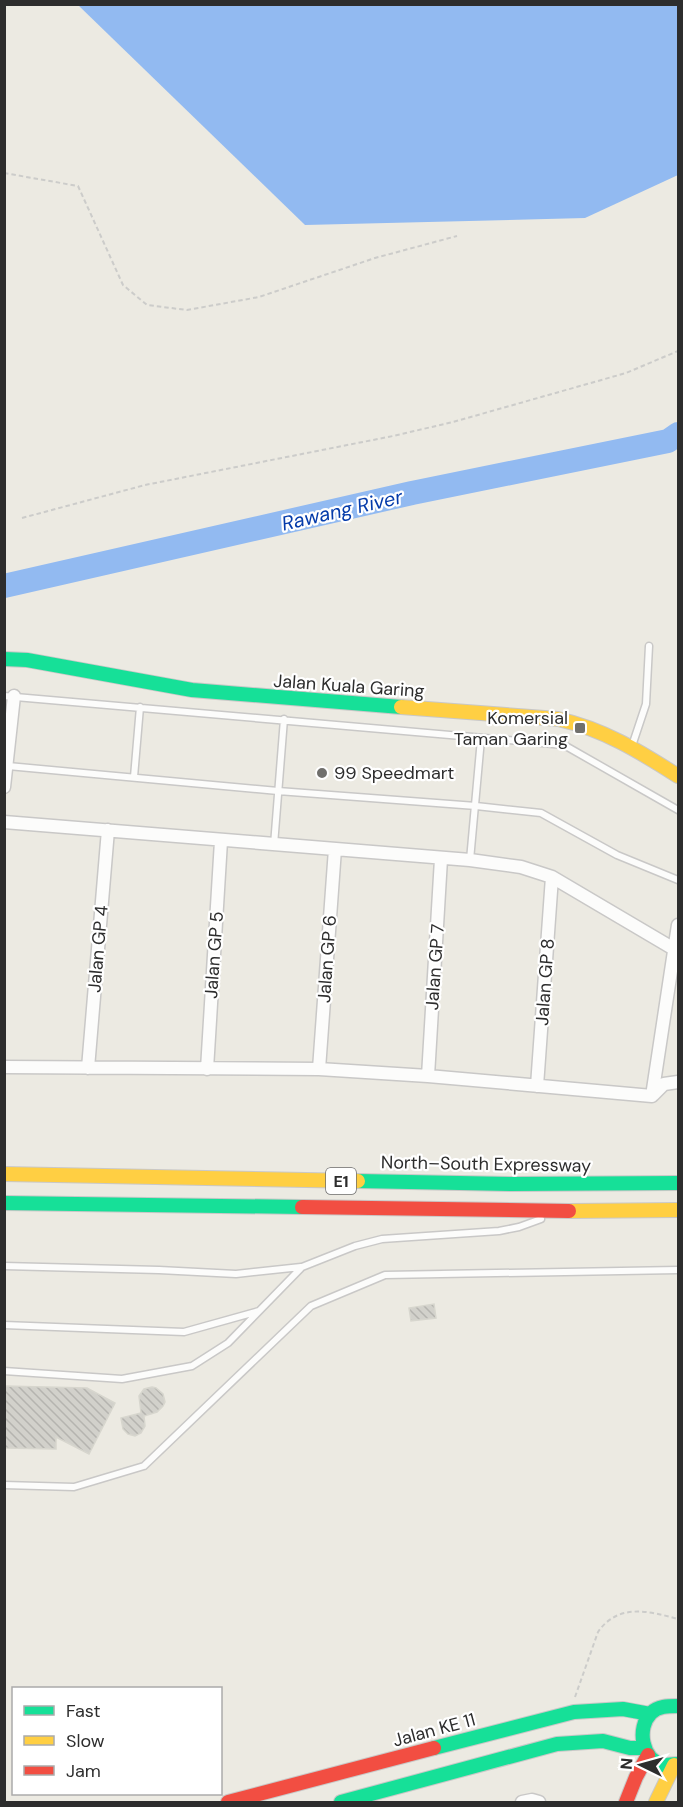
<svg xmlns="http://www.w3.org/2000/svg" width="683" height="1807" viewBox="0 0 683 1807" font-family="'DM Sans',sans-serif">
<defs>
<pattern id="building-back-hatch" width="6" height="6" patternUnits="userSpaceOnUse" patternTransform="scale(1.5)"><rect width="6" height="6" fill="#d2d1cb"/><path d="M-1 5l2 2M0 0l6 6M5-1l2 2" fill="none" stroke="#b5b4af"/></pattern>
</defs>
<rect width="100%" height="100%" fill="#eceae2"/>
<path fill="#92baf1" d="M78,5h600v170l-93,43 -280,7z"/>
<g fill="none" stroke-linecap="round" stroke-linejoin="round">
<path stroke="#92baf1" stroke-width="24" d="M4,586l408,-93 256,-52 10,-7"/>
</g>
<path fill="url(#building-back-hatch)" stroke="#d7d6ce" stroke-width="1.5" d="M434,1304l2,14 -25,3 -2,-13z
M4,1386l83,2 28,15 -26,51 -33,-17v12l-52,-1z
M152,1387l4,1 7,6 2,8 -2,4 -6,6 -13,4 1,10 -4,7 -6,3 -7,-2 -5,-5 -2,-11 20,-5 -2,-17 5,-7z"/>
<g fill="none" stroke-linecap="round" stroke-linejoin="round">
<defs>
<path id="lane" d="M4,696l560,49 114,65
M632,746l14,-42 3,-58
M8,766l270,25 198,15 65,7 76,42 61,25
M134,777l6,-70
M274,845l10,-126
M470,860l11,-121
M4,1266l155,4 77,4 65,-7
M4,1325l180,7 75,-21
M4,1371l118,8 70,-13 36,-23 74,-76 53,-21 27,-7 117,-8 20,-4 22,-8
M4,1485l70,2 70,-21 167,-160 74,-31 293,-5"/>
<path id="street" d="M4,787l10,-91
M4,822l466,38 51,7 31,10 122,72
M4,1067l315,2 109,7 224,20
M88,1068l20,-238
M207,1069l14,-228
M319,1069l16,-220
M428,1076l13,-217
M537,1086l15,-209
M653,1095l11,-11 14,-2
M652,1096l26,-171
M522,1802l10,-2 7,2"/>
<path id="fast" d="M4,659l23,1 165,30 209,17
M358,1181l153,3 167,-1
M4,1203l298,4
M678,1706c-10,0 -20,0 -27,7 -15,15 -9,47 12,52 5,0 11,-1 15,-1
M434,1748l140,-36 49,-3 27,5
M341,1802l216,-58 46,-3 27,7h14"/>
<path id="slow" d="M401,707l157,12c45,10 81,32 120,57
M4,1174l354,7
M569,1211l109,-1
M656,1802l18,-37"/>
<path id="jam" d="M302,1207l267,4
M228,1802l206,-54
M626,1802l10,-25 12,-22"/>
</defs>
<use href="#lane" stroke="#c9c8c7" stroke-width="9"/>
<use href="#street" stroke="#c9c8c7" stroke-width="15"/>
<use href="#fast" stroke="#c9c8c7" stroke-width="16"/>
<use href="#slow" stroke="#c9c8c7" stroke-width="16"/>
<use href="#jam" stroke="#c9c8c7" stroke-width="16"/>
<path stroke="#ccccca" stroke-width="2" stroke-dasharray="4.5 3" stroke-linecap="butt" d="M4,173l74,13 45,99 24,20 40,5 72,-13 116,-39 82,-22
M22,518l123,-33 248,-49 60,-14 173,-49 52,-22
M575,1697l23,-65c20,-29 51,-21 80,-13"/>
<use href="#lane" stroke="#fcfcfb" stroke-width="6"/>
<use href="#street" stroke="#fcfcfb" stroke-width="12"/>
<use href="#fast" stroke="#16e098" stroke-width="14"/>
<use href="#slow" stroke="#ffcf43" stroke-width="14"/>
<use href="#jam" stroke="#f24e42" stroke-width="14"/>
</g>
<g fill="#706f6c" stroke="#fff" stroke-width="2">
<rect x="574" y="722" width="12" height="12" rx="3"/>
<circle cx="322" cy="773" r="6"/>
</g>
<g text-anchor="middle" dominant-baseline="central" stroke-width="4.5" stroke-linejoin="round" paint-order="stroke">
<rect fill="#fff" stroke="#6c6c6c" stroke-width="1.5" x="326" y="1168" width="30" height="26" rx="4.5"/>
<g font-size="16" font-weight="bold" fill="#2d2d2d">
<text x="341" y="1181">E1</text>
</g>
<g font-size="18" fill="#2d2d2d" stroke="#fff">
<text transform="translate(349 686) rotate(4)">Jalan Kuala Garing</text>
<text transform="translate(98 949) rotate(-85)">Jalan GP 4</text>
<text transform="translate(214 955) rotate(-86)">Jalan GP 5</text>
<text transform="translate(327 959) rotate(-86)">Jalan GP 6</text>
<text transform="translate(435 967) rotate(-86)">Jalan GP 7</text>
<text transform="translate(545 982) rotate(-86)">Jalan GP 8</text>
<text transform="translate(486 1164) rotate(1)">North–South Expressway</text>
<text transform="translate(434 1730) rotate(-15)">Jalan KE 11</text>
</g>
<g font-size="18" fill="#2d2d2d" stroke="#fff" text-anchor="end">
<text x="568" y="718">Komersial<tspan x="568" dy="21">Taman Garing</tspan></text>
<text x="334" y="773" text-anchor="start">99 Speedmart</text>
</g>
<g font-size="20" font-style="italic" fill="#043baa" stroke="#fff">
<text transform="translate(342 510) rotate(-13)">Rawang River</text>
</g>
</g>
<rect width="683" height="1807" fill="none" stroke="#2d2d2d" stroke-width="12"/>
<rect x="12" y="1687" width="210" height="108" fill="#ffffff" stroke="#ababab" stroke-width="1.5"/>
<rect x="24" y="1706" width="30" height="9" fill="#16e098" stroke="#ababab" stroke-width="1.5"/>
<text x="66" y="1717" font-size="18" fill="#2d2d2d">Fast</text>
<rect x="24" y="1736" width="30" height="9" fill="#ffcf43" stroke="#ababab" stroke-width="1.5"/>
<text x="66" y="1747" font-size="18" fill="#2d2d2d">Slow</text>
<rect x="24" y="1766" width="30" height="9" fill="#f24e42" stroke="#ababab" stroke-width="1.5"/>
<text x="66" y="1777" font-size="18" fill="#2d2d2d">Jam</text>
<g transform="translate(641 1765) rotate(275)" stroke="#ffffff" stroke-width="4.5" paint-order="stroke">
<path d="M0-4.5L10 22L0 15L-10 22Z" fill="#2d2d2d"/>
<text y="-9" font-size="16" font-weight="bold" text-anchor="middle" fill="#2d2d2d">N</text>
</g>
</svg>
